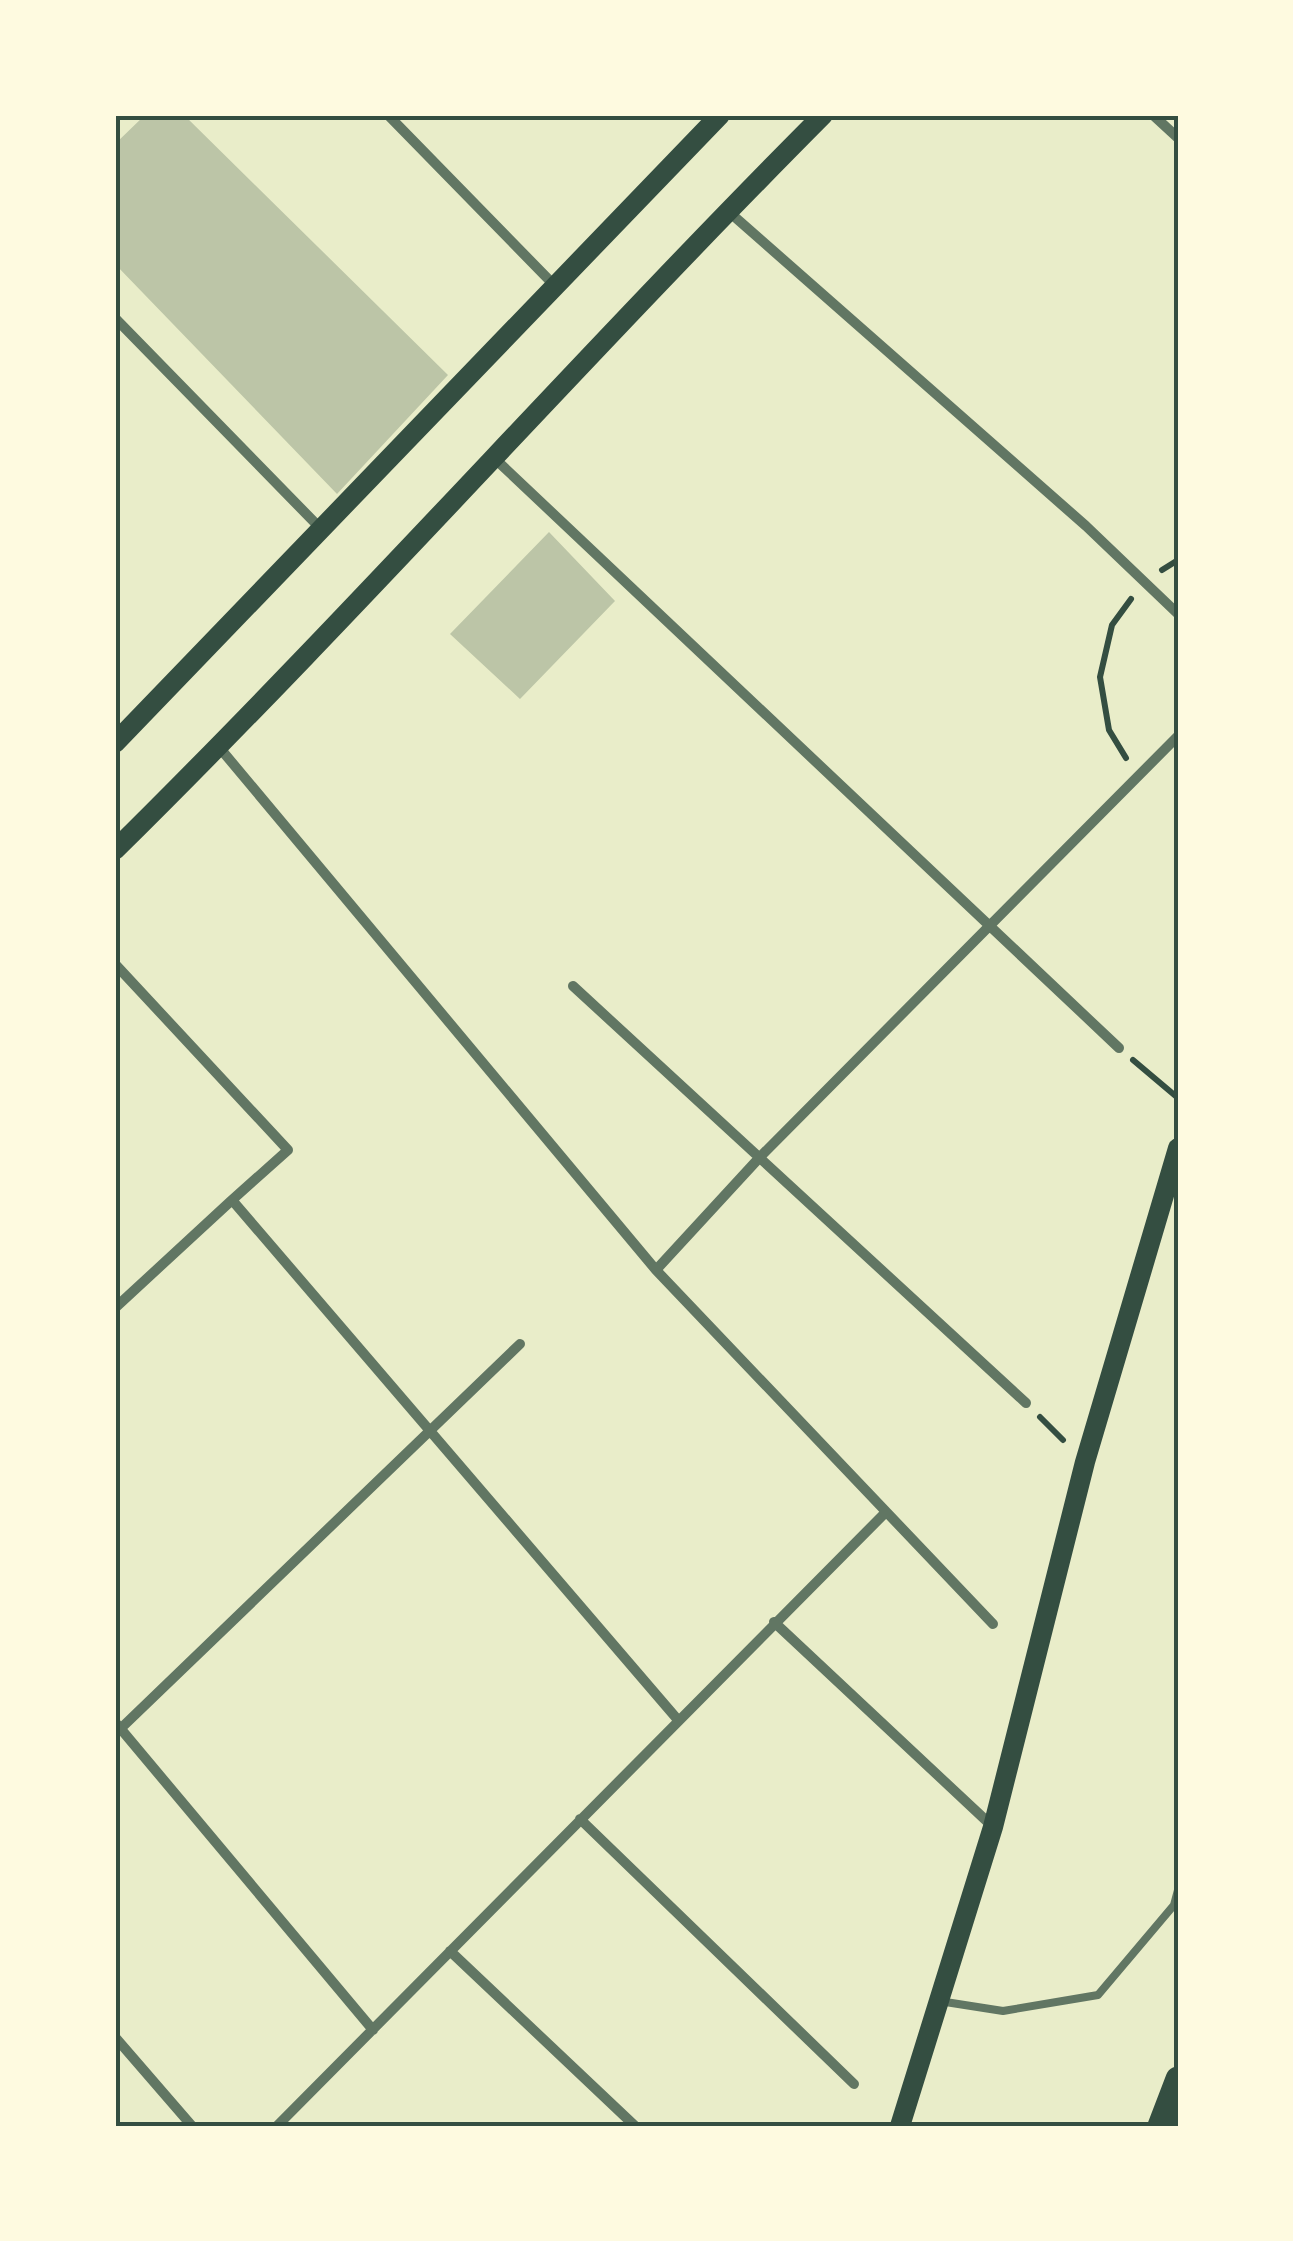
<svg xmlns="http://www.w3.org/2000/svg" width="1293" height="2241" viewBox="0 0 1293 2241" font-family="Jost,sans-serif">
<rect width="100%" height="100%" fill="#e9edc9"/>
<path fill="#bcc5a7" d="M145,115h39l264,260 -111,119 -222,-230v-120z
M549,532l66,69 -95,98 -70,-65z"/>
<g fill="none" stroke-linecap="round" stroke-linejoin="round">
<path stroke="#344e41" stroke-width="6" d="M1162,570l16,-10
M1126,758l-17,-28 -9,-53 12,-52 19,-26
M1133,1060l45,38
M1040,1417l23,23"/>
<path stroke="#617663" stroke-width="8" d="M939,2001l64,10 95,-16 76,-90 4,-15"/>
<path stroke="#617663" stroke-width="10" d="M388,115l167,171
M1153,115l25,23
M728,211l358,315 92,88
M115,318l207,212
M492,456l627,592
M219,747l437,523 337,354
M115,964l173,186 -56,50 446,520
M573,986l453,417
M656,1270l104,-113 418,-421
M115,1308l117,-108
M774,1622l218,204
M115,1722l258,308
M115,1734l405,-390
M580,1819l274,265
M450,1951l185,175
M115,2037l77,89
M277,2126l608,-613"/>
<path stroke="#344e41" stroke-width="20" d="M115,743l605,-628
M115,850c242,-239 468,-494 708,-735
M900,2126l93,-299 92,-365 93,-314"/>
<path stroke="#344e41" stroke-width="25" d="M1160,2126l18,-47"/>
</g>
<rect width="1293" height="2241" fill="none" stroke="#fefae0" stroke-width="235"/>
<rect x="118" y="118" width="1058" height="2006" fill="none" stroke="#344e41" stroke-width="4"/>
</svg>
